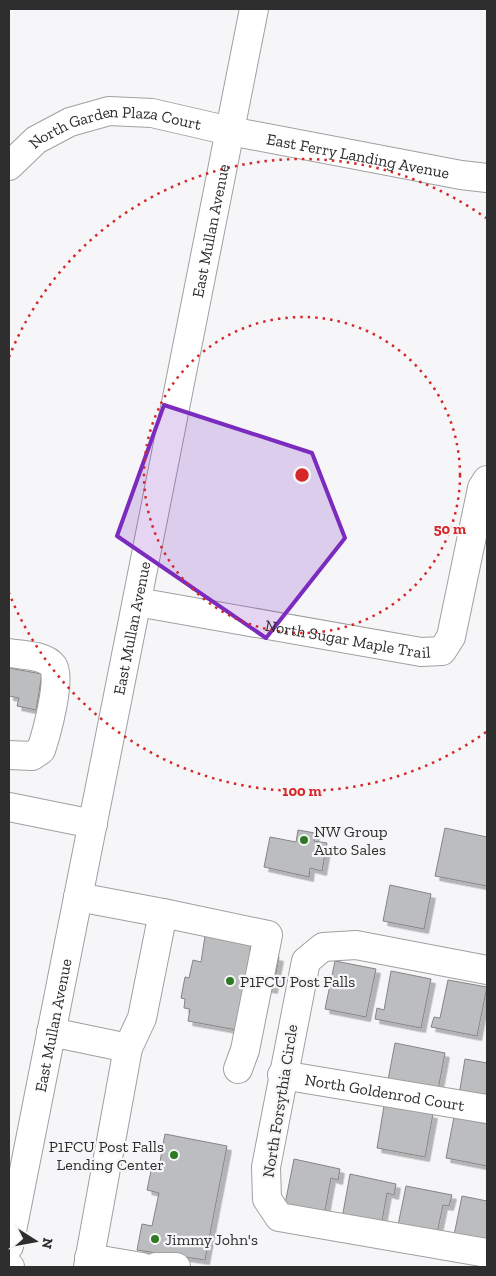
<svg xmlns="http://www.w3.org/2000/svg" width="496" height="1276" viewBox="0 0 496 1276" font-family="'Zilla Slab',serif">
<defs>
<filter id="shadow"><feDropShadow dx="4.5" dy="4.5" stdDeviation="0" flood-color="#0004"/></filter>
</defs>
<rect width="100%" height="100%" fill="#f6f6f8"/>
<path fill="#bcbdbe" stroke="#858586" filter="url(#shadow)" d="M9,668l33,6 -6,36 -19,-4 2,-8 -10,-2z
M445,828l42,9v49l-52,-10z
M298,830l17,3 -1,8 13,2 -5,28 -12,-3 -1,9 -45,-10 6,-30 26,5z
M390,885l41,9 -7,35 -41,-8z
M205,936l46,9 -1,6 29,6 -6,32 -27,-5 -9,46 -49,-9 2,-12 -6,-1 1,-9 -4,-1 4,-21 4,1 4,-18 8,2z
M335,961l41,8 -10,48 -41,-8z
M391,971l40,8 -10,49 -46,-9 2,-11 7,2z
M448,980l39,7 -10,49 -46,-9 3,-10 6,1z
M395,1043l50,10 -8,42 -50,-10z
M465,1059l22,4v43l-29,-5z
M384,1106l49,8 -8,43 -48,-9z
M454,1117l33,7v42l-41,-8z
M165,1134l62,12 -22,114 -68,-10 5,-26 10,2 7,-33 -12,-3 5,-24 7,1z
M294,1159l46,10 -2,11 -7,-2 -7,38 -40,-7z
M350,1174l46,10 -2,11 -7,-2 -7,39 -39,-8z
M406,1186l46,9 -3,11 -6,-1 -8,38 -39,-8z
M462,1196l25,5v51l-35,-7z"/>
<g fill="none" stroke-linecap="round" stroke-linejoin="round">
<defs>
<g id="minor">
<path id="s1" d="M9,166l27,-26 34,-18 39,-11 43,2 78,18 231,44 26,3"/>
<path id="s2" d="M137,602l284,50 21,-1 9,-14 31,-149 5,-8"/>
<path d="M9,653c12,2 36,2 44,13 9,12 -7,69 -12,84l-9,6 -23,-1"/>
<path d="M9,807l84,17"/>
<path d="M78,897l85,16 -21,105 -14,30"/>
<path d="M163,913l105,22 -23,115 -7,19"/>
<path d="M487,970l-131,-25 -33,2 -17,14 -40,206 1,32 12,18 208,36"/>
<path d="M51,1032l77,16 -40,219"/>
<path id="s3" d="M282,1075l205,34"/>
<path d="M89,1258l53,9"/>
<path d="M9,1267h1"/>
<path d="M156,1267h20"/>
</g>
<g id="major">
<path id="s4" d="M9,1246l245,-1237"/>
</g>
</defs>
<use href="#minor" stroke="#a0a0a1" stroke-width="30"/>
<use href="#major" stroke="#a0a0a1" stroke-width="30"/>
<use href="#minor" stroke="#fff" stroke-width="28"/>
<use href="#major" stroke="#fff" stroke-width="28"/>
</g>
<path fill="#7b2cbf" fill-opacity="0.2" stroke="#7b2cbf" stroke-width="4" stroke-linejoin="round" d="M164,405l148,48 33,85 -79,100 -149,-102z"/>
<g fill="none" stroke="#d62828" stroke-width="2.5" stroke-dasharray="2.5 5">
<circle cx="302" cy="475" r="158"/>
<path d="M486 732A316 316 0 0 1 9 593M9 357A316 316 0 0 1 486 218"/>
</g>
<g fill="#2c7a22" stroke="#f6f6f8" stroke-width="2">
<circle cx="304" cy="840" r="5"/>
<circle cx="230" cy="981" r="5"/>
<circle cx="174" cy="1155" r="5"/>
<circle cx="155" cy="1239" r="5"/>
</g>
<g text-anchor="middle" dominant-baseline="central" stroke-width="4.5" stroke-linejoin="round" paint-order="stroke">
<g font-size="16" fill="#2e2e2e" stroke="#f6f6f8">
<text stroke="none"><textPath href="#s1" startOffset="120">North Garden Plaza Court</textPath></text>
<text stroke="none"><textPath href="#s1" startOffset="370">East Ferry Landing Avenue</textPath></text>
<text stroke="none"><textPath href="#s4" startOffset="1035">East Mullan Avenue</textPath></text>
<text stroke="none"><textPath href="#s4" startOffset="630">East Mullan Avenue</textPath></text>
<text stroke="none"><textPath href="#s2" startOffset="214">North Sugar Maple Trail</textPath></text>
<text stroke="none"><textPath href="#s4" startOffset="225">East Mullan Avenue</textPath></text>
<text stroke="none"><textPath href="#s3" startOffset="104">North Goldenrod Court</textPath></text>
<text transform="translate(280 1101) rotate(-81)">North Forsythia Circle</text>
</g>
<g font-size="16" fill="#2e2e2e" stroke="#f6f6f8" text-anchor="start">
<text x="314" y="831">NW Group<tspan x="314" dy="18">Auto Sales</tspan></text>
<text x="240" y="981">P1FCU Post Falls</text>
<text x="164" y="1146" text-anchor="end">P1FCU Post Falls<tspan x="164" dy="18">Lending Center</tspan></text>
<text x="165" y="1239">Jimmy John's</text>
</g>
</g>
<circle cx="302" cy="475" r="8" fill="#d62828" stroke="#f6f6f8" stroke-width="2.5"/>
<g font-size="15" text-anchor="middle" font-weight="bold" fill="#d62828" stroke="#f6f6f8" stroke-width="4.5" stroke-linejoin="round" paint-order="stroke">
<text x="450" y="534">50 m</text>
<text x="302" y="796">100 m</text>
</g>
<rect width="496" height="1276" fill="none" stroke="#2e2e2e" stroke-width="20"/>
<g transform="translate(35 1241) rotate(101)" stroke="#f6f6f8" stroke-width="4" paint-order="stroke">
<path d="M0-4L9 19L0 12L-9 19Z" fill="#2e2e2e"/>
<text y="-8" font-size="14" font-weight="bold" text-anchor="middle" fill="#2e2e2e">N</text>
</g>
</svg>
